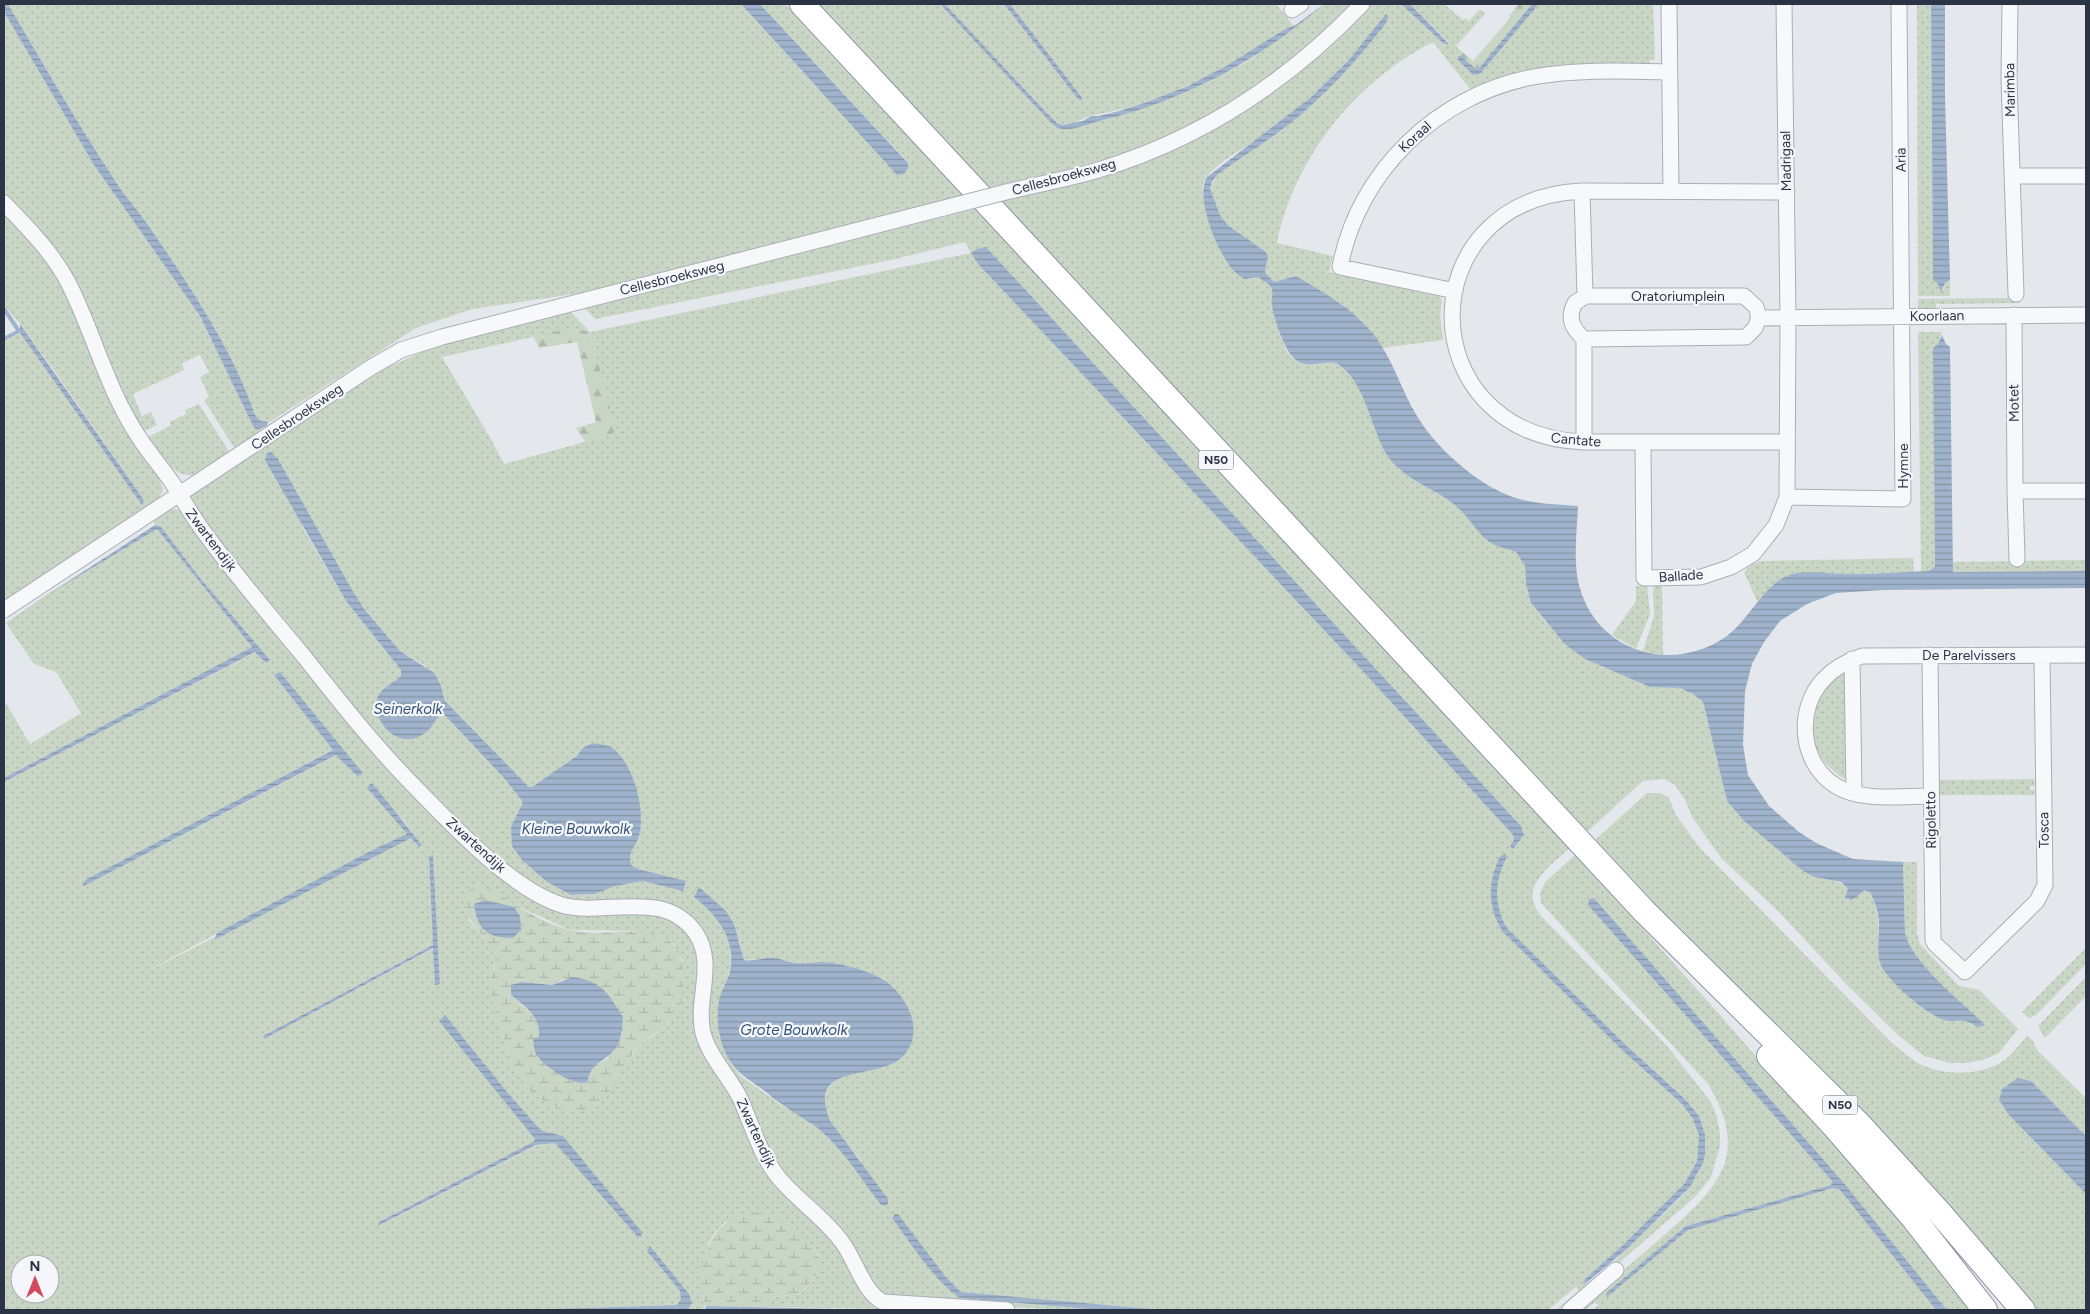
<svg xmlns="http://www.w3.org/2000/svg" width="2090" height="1314" viewBox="0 0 2090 1314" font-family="Figtree,sans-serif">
<defs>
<pattern id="grass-dots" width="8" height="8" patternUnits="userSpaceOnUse" patternTransform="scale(1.25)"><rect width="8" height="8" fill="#c9d6c5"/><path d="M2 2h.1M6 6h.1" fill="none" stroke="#adb8ab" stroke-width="1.8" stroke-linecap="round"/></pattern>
<pattern id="forest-firs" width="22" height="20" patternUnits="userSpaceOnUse" patternTransform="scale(1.25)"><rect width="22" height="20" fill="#c9d6c5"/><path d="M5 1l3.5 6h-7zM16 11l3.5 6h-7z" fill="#adb8ab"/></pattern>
<pattern id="wetland-marsh" width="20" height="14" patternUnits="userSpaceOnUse" patternTransform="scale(1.25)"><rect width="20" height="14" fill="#c9d6c5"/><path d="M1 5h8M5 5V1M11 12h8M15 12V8" fill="none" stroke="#adb8ab"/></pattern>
<pattern id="water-rules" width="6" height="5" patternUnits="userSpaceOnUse" patternTransform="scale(1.25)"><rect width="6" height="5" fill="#9fb4cc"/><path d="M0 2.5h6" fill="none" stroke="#8293a7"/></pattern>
</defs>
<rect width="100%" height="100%" fill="#e4e7ec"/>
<path fill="url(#grass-dots)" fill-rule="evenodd" d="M8,4h733l76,84 91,74 -148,-158h25l179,193 -383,96 -108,16 -19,6 -38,13 -148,95 -7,-2 -6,-6c-21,-64 -69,-135 -107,-190 -10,-15 -23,-28 -32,-43 -38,-58 -73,-118 -108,-178z
M811,4h129l116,122 16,2 38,-10 60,-20 30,-12 46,-24 35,-24 43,-34h31l-48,49 -98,65 -89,37 -135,36z
M945,4h59l74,95h4l-72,-95h266l18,22c-19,8 -35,21 -52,32 -47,26 -96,49 -149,57 -10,2 -20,12 -32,9 -7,-1 -13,-10 -17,-14z
M1367,4h34l45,42 2,-4 -38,-38h34l19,16 2,-2 4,3 11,-12 5,5 -29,32 5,5 -4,4 1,5 17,15 7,-3 57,-68h114l2,56h-5v4c-61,1 -123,-3 -180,25l-37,-47c-77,39 -139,116 -156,201l56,13 -4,16 111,25 2,3 -2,14 3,26 -60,8 -22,-28 -56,-38 -9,-6 -22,6 -9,-10 2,-8 -1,-12 -37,-26 -8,-9 -11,-28 7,-14 67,-46 102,-106 -1,-8c-28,47 -84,92 -128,124 -16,12 -42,24 -53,42 -7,13 13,68 22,80 5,7 16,13 24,18l9,-2 11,9 2,4c3,20 6,65 29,73 12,4 23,-2 35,0 31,16 35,69 53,95 16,23 48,31 68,49 13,11 20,27 34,36 7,4 17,6 25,9l9,14 1,18 5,19 14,18 40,38 65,28 30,1 13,6 10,9 24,98 17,20 59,50 41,13 4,3 -2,11 2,2 9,-3 7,-7 6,2c9,18 9,35 8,55l79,74h9l7,5 11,-1c-22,-23 -72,-62 -79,-92l-2,-71h14v71l3,11 39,42 20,4 39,39 -19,24 -16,7 -16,3h-17l-26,-7 -25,-20 -51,-50 -71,-76 -55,-51 -30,-42 -7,-17 -10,-15 -11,-6 -21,2 -57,52 -594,-630 202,-66z
M1917,4h14l2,276 5,4 2,7h3l2,-8 5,-3v16h-32z
M4,12l90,153 106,151 54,112 3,2 3,-1 1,3 -26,17 -31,-49 5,-3 -9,-20 9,-5 -9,-17 -18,8 2,7 -51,24 9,22 9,-4 6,13 -13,6 -11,-17 -50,-116 -79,-104z
M4,207l40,44 19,34 53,125 43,68 4,11 -6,14 -153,99v-260l16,-9 122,171 2,-4 -91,-131 -33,-45 -16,-19z
M976,209l594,639c-14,13 -45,34 -36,56 3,8 11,16 17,22l117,121 43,55 6,15 3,17v12l-9,31 -15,19 -131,114h-9l22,-19 -1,-5 -29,24h-384l-203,-18 -15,-15 -48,-62 -3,-1 -2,2c17,24 42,66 67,82l139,12c-72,0 -143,-7 -214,-13l-8,-5 -97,-117 -68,-131 -18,-120 -79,-21 -57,-4 -59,-37 -102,-100 -203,-250 -4,-14 5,-9 189,-120 60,-27 126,-31 20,21 381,-79 -6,-11 -74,18 -296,59 -10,-11zM986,247l535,579 2,5 -9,9 -1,-5 -156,-170 -379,-401zM574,328l16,4 25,98 -5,5 -106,29 -13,-25 -49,-82zM278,459l76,134 11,17 35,41 25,15 19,28 1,7 84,86h3l46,-32 3,-5 29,-3c7,7 16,15 20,24 6,11 12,53 9,65 -4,13 -11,14 -8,29l7,4 48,13 -3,8 -40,-9 -28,5 -20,8 -24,1 -24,-13 -25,-22 -11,-33 12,-25 -19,-24 -63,-67 -43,27 -16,-14 7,-38 13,-10 -1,-6 -55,-69 -42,-71zM1507,857c-13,24 -13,48 0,71l120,118 59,54c7,7 10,14 14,23 21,49 -28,82 -60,113 -12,12 -40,42 -54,48l-2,-4 39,-35 62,-62 12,-22 2,-25 -6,-17 -11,-15 -60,-54 -120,-119c-11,-19 -13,-47 -5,-68zM699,888l27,23 14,31 4,18 31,-2 22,5 28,-1 25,5 34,12 8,84c-15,5 -33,6 -48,13 -45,21 1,64 19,87l-21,-11 -20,-20 -21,-16 -20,-11 -40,-29 -8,-10 -7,-12 -7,-18 4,-48 5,-12 3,-15 -2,-19 -7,-16 -10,-14 -18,-15z
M2019,298l1,5 -84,1v5h-18v-10z
M1918,332h24l-4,12 -3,222 -6,5 -8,1z
M199,404l31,49c-10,6 -22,17 -33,21 -22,7 -39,-20 -49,-37l22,-11v-4l16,-8 -1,-4z
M168,509h8l8,4 195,242 151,139 132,21 25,15 12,22 -2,56 51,118 78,102 41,67 78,15 -177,-3 4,-9c8,-3 16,-2 24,-4 17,-5 22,-22 24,-38l-30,-29 -14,-11 -8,-3 -43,9 -10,10 -7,13 -8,40 3,7 1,18h-16l4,-7 -45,-52 33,40 2,8 -5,6 -157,5h-516v-528l252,-130 9,11 5,-3 -70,-82 -39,-50 -6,-3 -2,-7zM340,746l21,26 -5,4 -19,-21 -255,132 3,-7zM367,788l37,33 18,24 -3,2 -8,-9 -269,136 228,-123 38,-17zM433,856l7,128h-5l-1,-36 -170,91 -1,-3 170,-91 -4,-88zM490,890l29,17 51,23 66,1 37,12 10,18 -13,63 -28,19 -19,24 -108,7 -22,-72 -3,-19 5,-22 -1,-11 -25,-30 -5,-19zM445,1015l63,78 30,34 5,4 20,5 79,98 -87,-91 -18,2 -158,81v-4l154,-80 2,-4 -29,-37zM20,1264h30v30h-30z
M157,529l95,118 -248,131v-78l26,44 51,-31 -25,-41 -22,-8 -28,-41 43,-30z
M1913,558l1,14 -64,2 -57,-1 -31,25 -4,5 -14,-31 8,-8 10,-3z
M2086,560v11l-133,1v-10z
M1654,585h8l1,70 -20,-4 11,-35 -1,-26z
M1636,586h11l3,28 -14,35 -24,-14 24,-34z
M1847,667l2,114 -11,-6 -14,-13 -9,-16 -4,-19 9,-37z
M2034,779l1,7h-5v4h5l-1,5h-95v-15z
M1647,793h14l8,5 7,17 23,32 193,196c9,7 18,16 28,21 24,12 61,12 83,-3 9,-6 17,-17 24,-25l5,4 6,11 48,47v38l-55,-55 -22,34 77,79v116h-51l-56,-69 -385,-400z
M1576,854l143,160 192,220 61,76h-25l-104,-128 -249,-284 -6,4v3l244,276 -1,4 -145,41 -79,71 81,-67 145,-42 7,2 96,120h-344l7,-5 -5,-2 -9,7h-8c28,-24 56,-48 84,-72 54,-48 92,-80 47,-154l-167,-181 -1,-9 5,-12z
M2086,948v16l-51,52 -6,2 -7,-6z
M2086,977v19l-41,42 -7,-12z"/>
<path fill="url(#forest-firs)" d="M1519,4h13l-52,63 -4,2 -19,-14 4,-4 12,10 37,-43 -1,-2z
M574,328l16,4 26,98 -6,5 -25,7 -9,-14 20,-6 -19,-80 -38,6 -6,-12z"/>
<path fill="url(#wetland-marsh)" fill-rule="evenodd" d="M475,886c17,1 30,13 44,21 15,9 34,19 51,23 24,6 49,0 72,2 37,3 46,28 40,62 -1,6 -1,13 -3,18 -8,16 -26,20 -38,32 -15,15 -22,37 -36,53 -7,8 -19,15 -30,15 -20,1 -48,-21 -59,-37 -4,-5 -5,-15 -7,-21 -7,-23 -17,-46 -19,-70 0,-9 6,-16 5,-25 -2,-22 -54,-54 -20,-73zM564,979l58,54 -5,14 -10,12 -12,7 -14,19 -18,-7 -24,-41 1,-9 -4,-10 -25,-23 11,-13 30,3z
M758,1212c6,1 11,1 16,3 14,7 43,34 48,48 -6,13 -14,29 -30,32 -7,1 -13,0 -20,3l-4,9 -61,-1 -2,2c-1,-8 -3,-15 -5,-23 -2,-8 1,-18 4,-26 10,-31 22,-43 54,-47z"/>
<path fill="url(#water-rules)" d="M4,4h4c35,60 70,120 108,178 9,15 22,28 32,43 38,55 86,126 107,190l6,6 7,1 -1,4 -10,4 -3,-2 -54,-112 -106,-151 -90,-153z
M741,4h19l148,159v5l-4,6 -7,1z
M940,4h5l99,106 13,13 6,2 20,-4 8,-5h8l20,-5 28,-9 41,-16 40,-21 54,-34 15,-7 27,-20c-64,56 -139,96 -221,116 -13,3 -29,11 -41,9 -9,-2 -15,-11 -21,-17z
M1004,4h6l73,95 -2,1 -3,-1z
M1401,4h9l38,39v2l-4,-1z
M1532,4h7l-59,70 -7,1 -15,-15v-4h3l15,13 4,-2z
M1931,4h14v92l5,184 -5,3 -4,9 -3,-8 -5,-4z
M1386,14l2,3 -2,6c-30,39 -64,76 -103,106 -21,16 -44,30 -66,46l-5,7 -2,7 11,28 8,9 37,26 2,4 -3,16 9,10 22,-6c27,16 59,34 78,59 19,24 27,55 43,81 18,31 59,67 93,80 21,8 45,8 68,10 -1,24 -5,56 1,79 17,66 90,89 145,53 25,-16 41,-57 68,-64 13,-4 42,0 57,0 27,0 53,-2 80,-3l6,-5 -2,-218 5,-4 4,-9 4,9 4,3 3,225 133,-1v17l-204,2 -46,3 -29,11 -27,17 -16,21 -12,22 -7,27 -2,54 5,30 21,31 30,26 17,11 37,16 50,3 2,71c7,30 57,69 80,92 -11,5 -12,-3 -21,-4 -6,-1 -13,1 -19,-1 -17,-4 -59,-40 -65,-57 -3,-13 -1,-26 -1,-38 0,-12 -4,-23 -9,-33l-6,-2 -7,7 -6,3 -6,-2 3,-10 -7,-6 -26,-5 -12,-6 -59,-50 -17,-20 -24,-99 -10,-8 -13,-6 -30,-1 -65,-28 -20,-15 -34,-41 -5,-19 -1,-18 -9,-14c-8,-3 -18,-5 -25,-9 -14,-9 -21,-25 -34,-36 -21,-19 -50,-25 -68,-49 -18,-25 -23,-79 -53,-95 -12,-2 -24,4 -35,0 -16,-6 -26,-42 -29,-57 -1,-5 1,-11 0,-16 -1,-7 -10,-8 -13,-13l-15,2c-7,-5 -13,-10 -17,-17 -12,-17 -32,-67 -20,-85l103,-79 38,-37z
M986,247l535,579 3,9 -11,14 -3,-3 4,-6 -1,-5 -156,-170 -379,-401 -7,-11 6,-4z
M20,324l124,176 -2,5 -122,-172z
M271,452l7,7 76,134 11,17 35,41 34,22 7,13 4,15 84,86h3l46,-32c4,-8 12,-13 22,-11 3,1 8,1 11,3 23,15 35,64 28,89 -4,13 -11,14 -8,29l7,4 48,12 -3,10 -40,-10 -28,5 -20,8 -24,1 -24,-13 -25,-22 -10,-14 -1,-19 12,-25 -19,-24 -63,-67c-5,8 -8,16 -16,22 -30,22 -59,-20 -45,-40 5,-7 15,-11 21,-17v-6l-55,-69 -81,-141 2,-7z
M155,525l6,2 39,51 70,82 -4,3 -11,-11 -251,130v-4l248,-131 -95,-118 -108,65z
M280,672l82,100 -1,3 -4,1 -21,-21 -254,132 3,-7 248,-130 -59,-75z
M370,784h3l49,61 -3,2 -8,-9 -197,102 3,-7 153,-82 37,-17 -40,-46z
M1505,853l2,4c-13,24 -13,48 0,71l120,118 59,54 13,16 6,19v19l-2,9 -13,24 -63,62 -42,35 -1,-4 39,-35 62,-62 12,-22 2,-25 -6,-17 -11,-15 -60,-54 -120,-119c-12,-21 -15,-42 -6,-65 2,-6 4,-10 9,-13z
M433,855l7,129 -5,1 -2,-37 -169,91 -1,-3 170,-91 -4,-88z
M699,887l27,24 8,13 10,36c7,2 20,-3 30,-2 7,1 15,4 22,5 9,1 18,-1 27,-1 16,1 34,6 49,12 31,11 59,58 28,85 -26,21 -96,4 -69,63l57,77v5l-3,2 -4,-1c-19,-25 -36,-53 -60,-74 -13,-11 -28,-18 -41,-28 -7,-4 -12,-10 -18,-14 -16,-11 -29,-19 -37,-37 -7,-16 -9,-35 -6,-52 2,-9 7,-17 10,-25 9,-34 -11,-59 -35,-78z
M1594,898l249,284 104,128h-11l-96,-120 -7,-2 -145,42 -81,67 -1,-4 80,-67 145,-41 1,-4 -244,-276 1,-6z
M485,900l29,7 6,9 1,14 -8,8c-25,0 -36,-8 -39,-34z
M573,977c30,4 35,17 50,40 -1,10 -1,22 -7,31 -9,13 -28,16 -28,34 -14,5 -39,-13 -49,-24 -5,-4 -5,-13 -6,-19l6,-2c2,-21 -14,-30 -28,-42v-10l11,-3 30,3z
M445,1015l63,78 30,34 5,4 20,5 79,96 -1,5 -4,-1 -82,-93 -19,2 -158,81 1,-4 154,-80 2,-3 -96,-118z
M2018,1078l13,3 55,55v58l-77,-79 -10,-15 3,-11z
M895,1214h3l48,63 15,15 203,18h-65l-139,-12c-24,-15 -50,-56 -68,-80z
M650,1246l39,48 3,9 -4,7h-168l157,-5 4,-6 -1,-8 -33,-40z
M707,1306l171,4h-174z"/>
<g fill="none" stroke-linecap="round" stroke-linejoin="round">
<path stroke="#9fb4cc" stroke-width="4" d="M4,309l15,22 -15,8"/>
<defs>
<path id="minor" d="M1669,4l2,187
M2010,4l-1,75 7,215
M1292,10l9,-6
M2012,176h74
M1582,191l3,105 -10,7c-8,15 -3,25 9,36l162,-2 9,-9 4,-10 -3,-11 -12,-11h-159
M1006,192c30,-7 60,-13 89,-21 105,-31 192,-88 267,-167
M1787,192l-205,-1c-174,8 -173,244 2,251h203
M4,203c24,25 49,50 65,81 26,52 38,106 71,155 10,15 21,28 31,42 10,15 18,30 28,44 33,47 71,90 107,134 34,43 68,86 106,125 37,38 100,106 150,121 43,12 101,-17 133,27 22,31 0,68 8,101 7,25 26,43 37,65 12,27 20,57 39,80 19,23 45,39 63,64 13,17 22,51 41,60l124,8
M1455,291l-115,-24c18,-96 98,-172 193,-190 43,-8 93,-6 136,-5
M2014,315l1,176h71
M1759,318l327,-3
M1584,339v103
M1643,442l1,136 57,-1 30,-10 22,-13 23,-29 11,-28 1,-179 -4,-314
M2015,491l2,68
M1787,497l116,2 -4,-495
M4,610l366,-242 31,-18 41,-13 502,-129
M1930,655l3,285 2,4 30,28 72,-71 8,-16 -3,-229
M1852,659l2,134
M1930,796c-29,0 -68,6 -94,-10 -36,-22 -41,-77 -12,-107 11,-12 23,-18 38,-23l224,-1
M1570,1310l46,-40"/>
<path id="trunk" d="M802,4l842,907 216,214 80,88 83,97
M1769,1056l65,70 80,93 71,91"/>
</defs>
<use href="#minor" stroke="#a9aeb7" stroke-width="17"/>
<use href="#trunk" stroke="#8b94a3" stroke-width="26"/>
<use href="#minor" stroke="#f7f8fa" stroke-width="15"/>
<use href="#trunk" stroke="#fff" stroke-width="24"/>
<defs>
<path id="minor-bridge" d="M944,208l62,-16"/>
</defs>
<use href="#minor-bridge" stroke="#a9aeb7" stroke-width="17" stroke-linecap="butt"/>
<use href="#minor-bridge" stroke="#f7f8fa" stroke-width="15"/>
</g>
<g text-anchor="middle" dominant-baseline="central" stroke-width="4.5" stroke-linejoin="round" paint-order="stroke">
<g fill="#f4f6f9" stroke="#676e7b" stroke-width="1">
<rect x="1198.5" y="450.5" width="35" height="19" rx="4"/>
<rect x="1822.5" y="1095.5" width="35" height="19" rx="4"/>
</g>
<g font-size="12" font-weight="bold" fill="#2b3445">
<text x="1216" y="460">N50</text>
<text x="1840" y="1105">N50</text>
</g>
<g font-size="14" fill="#2b3445" stroke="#f4f6f9">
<text transform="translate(2010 90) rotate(-91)">Marimba</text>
<text transform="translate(1415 137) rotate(-42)">Koraal</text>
<text transform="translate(1901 160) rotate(-91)">Aria</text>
<text transform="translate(1786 161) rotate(-91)">Madrigaal</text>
<text transform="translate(1064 177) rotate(-15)">Cellesbroeksweg</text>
<text transform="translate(672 278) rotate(-14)">Cellesbroeksweg</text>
<text x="1678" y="296">Oratoriumplein</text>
<text transform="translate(1937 316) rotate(-1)">Koorlaan</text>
<text transform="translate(2014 403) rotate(-91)">Motet</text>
<text transform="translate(297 417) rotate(-34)">Cellesbroeksweg</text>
<text transform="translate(1576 440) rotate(5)">Cantate</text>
<text transform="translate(1903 466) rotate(-90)">Hymne</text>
<text transform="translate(211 540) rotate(53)">Zwartendijk</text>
<text transform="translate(1681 576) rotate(-4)">Ballade</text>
<text x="1969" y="655">De Parelvissers</text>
<text transform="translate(1931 820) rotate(-91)">Rigoletto</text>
<text transform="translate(2044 830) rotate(-91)">Tosca</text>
<text transform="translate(476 845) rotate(42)">Zwartendijk</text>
<text transform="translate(756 1133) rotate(65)">Zwartendijk</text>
</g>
<g font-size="15" font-style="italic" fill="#34527a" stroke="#f4f6f9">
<text x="408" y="709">Seinerkolk</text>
<text x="576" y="829">Kleine Bouwkolk</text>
<text x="794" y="1030">Grote Bouwkolk</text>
</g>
</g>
<rect width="2090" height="1314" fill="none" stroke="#2b3445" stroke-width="10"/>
<g transform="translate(35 1279)"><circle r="24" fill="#f4f6f9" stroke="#a4a8b1"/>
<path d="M0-4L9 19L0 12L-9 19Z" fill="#d1495b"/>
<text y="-8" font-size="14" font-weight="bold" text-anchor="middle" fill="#2b3445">N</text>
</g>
</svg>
